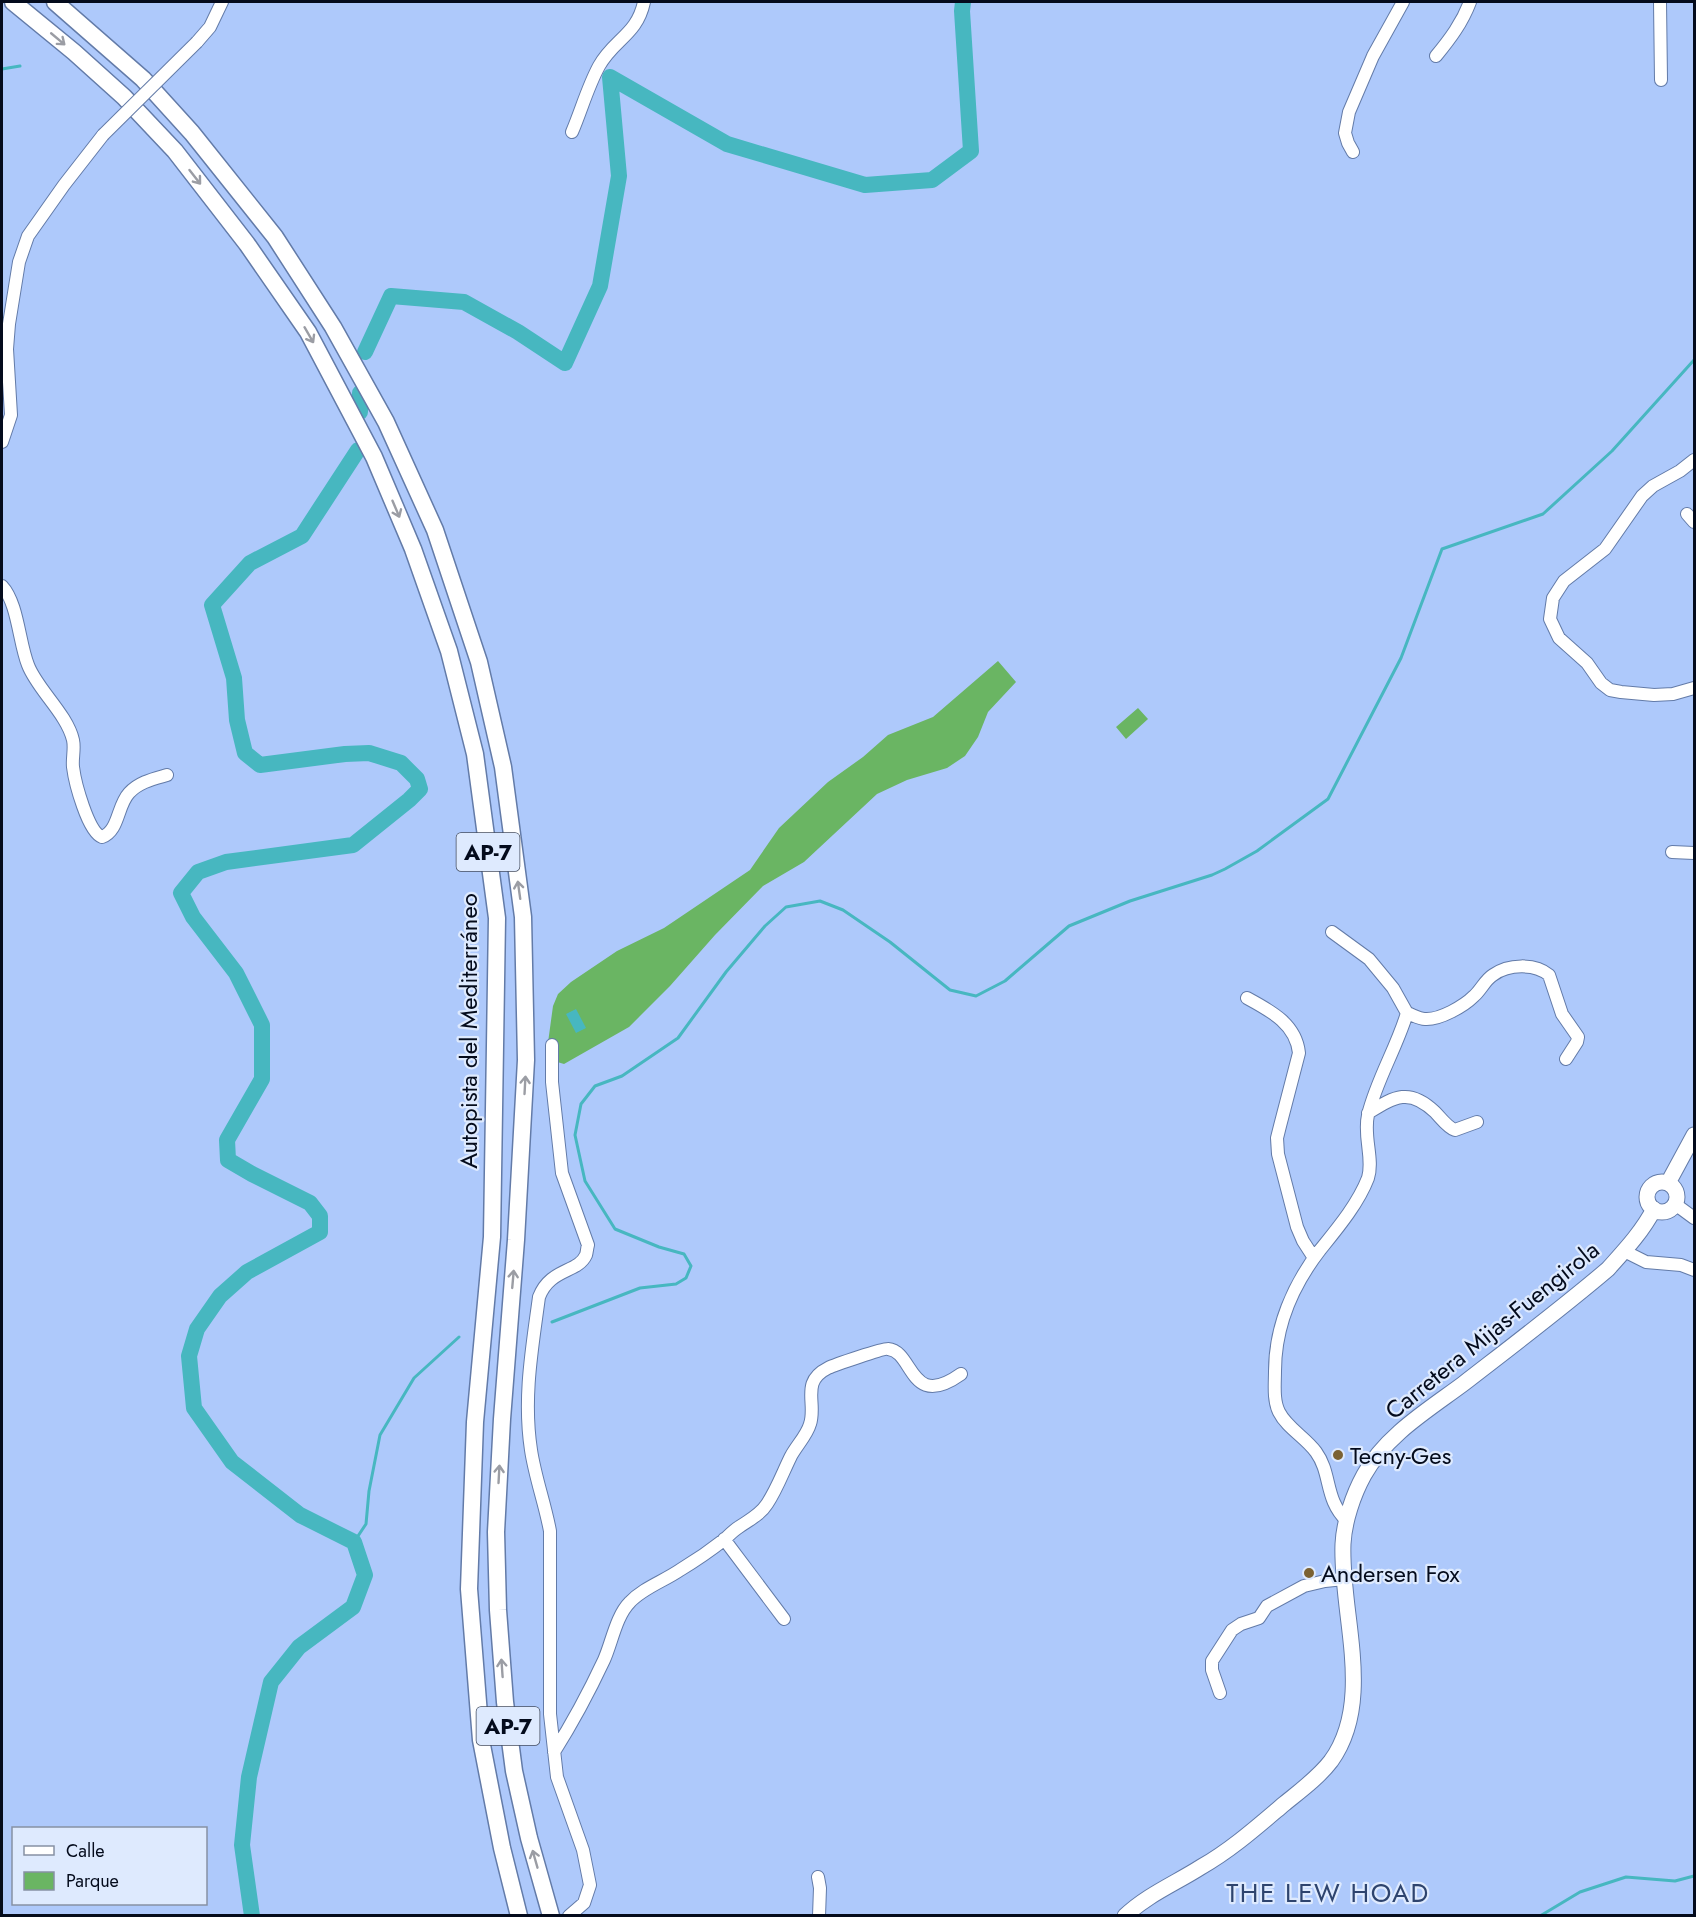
<svg xmlns="http://www.w3.org/2000/svg" width="1696" height="1917" viewBox="0 0 1696 1917" font-family="Jost,sans-serif">
<rect width="100%" height="100%" fill="#aec9fb"/>
<path fill="#6ab563" d="M998,661l18,21 -28,30 -10,25 -13,19 -18,12 -40,12 -30,14 -73,68 -41,24 -48,49 -45,51 -41,41 -65,37 -10,-3 -7,-11 6,-44 5,-12 13,-12 46,-31 47,-23 86,-58 29,-42 49,-46 35,-25 25,-22 45,-18z
M1138,708l10,11 -22,20 -10,-12z"/>
<path fill="#47b7c0" d="M576,1009l10,19 -10,5 -10,-19z"/>
<g fill="none" stroke-linecap="round" stroke-linejoin="round">
<path stroke="#47b7c0" stroke-width="3" d="M2,69l18,-3
M552,1322l88,-34 36,-4 10,-6 5,-12 -7,-12 -25,-7 -44,-18 -30,-48 -10,-46 6,-31 14,-18 27,-10 56,-38 48,-66 39,-46 21,-19 34,-6 23,9 47,32 60,48 26,6 29,-15 64,-55 61,-25 82,-26 13,-6 32,-18 71,-52 73,-141 41,-109 101,-35 69,-63 82,-91
M354,1542l12,-18 3,-33 11,-56 34,-57 45,-41
M1540,1916l40,-24 46,-15 49,4 19,-5"/>
<path stroke="#47b7c0" stroke-width="16" d="M365,352l26,-56 73,6 54,30 47,31 35,-77 19,-110 -9,-99 117,67 138,41 67,-5 39,-29 -9,-140 1,-9
M360,412v-19
M252,1916l-10,-71 7,-68 22,-95 28,-35 54,-40 12,-32 -11,-33 -54,-27 -68,-53 -38,-54 -5,-52 8,-27 23,-33 27,-24 73,-40v-16l-10,-13 -58,-29 -24,-14 -1,-20 35,-61v-54l-26,-52 -43,-56 -12,-24 17,-21 28,-10 127,-17 56,-45 11,-11 -3,-10 -16,-16 -32,-10 -24,1 -85,11 -15,-12 -8,-33 -3,-42 -22,-73 38,-42 52,-27 56,-86"/>
<defs>
<path id="minor" d="M1660,2l1,78
M197,42l13,-15 12,-25
M1436,56c14,-17 26,-33 34,-54
M572,132c9,-21 16,-46 27,-66 15,-27 38,-31 45,-64
M1353,152l-5,-9 -3,-10 4,-21 24,-56 30,-54
M2,442l9,-27 -4,-66 2,-25 10,-62 9,-26 36,-51 39,-50
M1694,460l-14,11 -27,15 -11,10 -37,53 -41,32 -11,17 -3,21 9,19 28,25 14,20 9,7 11,2 33,3 19,-1 21,-6
M1687,514l7,8
M2,586c16,17 17,57 26,79 9,24 39,49 45,75 2,9 -1,18 0,27 2,16 15,65 29,70 17,-6 15,-31 27,-44 10,-11 24,-14 38,-18
M1672,852l22,1
M1332,932l37,27 24,29 14,25c-10,34 -31,68 -39,102 -5,21 6,44 0,63 -10,26 -31,51 -48,72 -27,35 -45,77 -45,121 0,13 -2,29 4,41 8,16 26,25 37,40 16,22 8,47 31,69
M1247,998c24,13 49,26 52,55l-19,73 -3,12 1,16 19,73 6,14 11,17
M1407,1013c6,2 12,6 18,6 15,1 39,-13 49,-23 7,-6 11,-16 19,-21 15,-11 42,-12 56,0l13,39 16,23 -1,5 -11,17
M552,1045v37l10,91 26,72c-1,3 -1,7 -2,10 -8,18 -36,13 -47,42 -7,52 -16,101 -8,153 4,27 14,54 19,81v183l7,63 26,73 7,35 -6,18 -15,13
M1368,1113c26,-16 41,-26 67,-1 6,6 12,15 20,18l22,-8
M1675,1204l19,14
M1624,1251l22,11 35,3 13,5
M724,1539l60,80
M1220,1693l-8,-23v-9l20,-31 9,-6 18,-6 8,-12 37,-20 21,-5 19,-2
M554,1752c19,-30 35,-60 50,-92 8,-18 12,-44 26,-58 13,-14 34,-21 50,-32 15,-9 31,-20 45,-31 4,-4 9,-9 14,-12 10,-7 21,-12 28,-23 10,-15 16,-32 24,-48 6,-11 16,-21 19,-32 7,-21 -10,-42 18,-56 6,-3 56,-20 60,-19 26,2 21,62 73,25
M818,1877l2,11 -1,28"/>
<path id="major" d="M1647 1197a15 15 0 1 1 30 0a15 15 0 1 1-30 0Z
M1668,1183l26,-48
M1125,1916c22,-21 51,-33 76,-49 30,-17 57,-41 83,-63 16,-13 34,-26 47,-43 44,-61 9,-148 12,-217 1,-22 10,-49 21,-69 21,-39 64,-65 99,-91 49,-38 98,-75 145,-115 17,-19 34,-37 46,-60"/>
<path id="highway" d="M13,2l61,50 50,45 51,54 72,93 61,88 66,125 39,92 36,102 26,103 22,164 -5,319 -17,185 -6,167 12,151 21,108 17,68
M55,2l88,77 49,54 83,104 58,90 53,95 49,108 44,132 24,105 20,150 3,143 -10,180 -14,179 -6,113 2,78 7,92 9,69 15,67 22,78"/>
</defs>
<use href="#minor" stroke="#637ba8" stroke-width="14"/>
<use href="#major" stroke="#637ba8" stroke-width="17"/>
<use href="#highway" stroke="#637ba8" stroke-width="19"/>
<use href="#minor" stroke="#fff" stroke-width="12"/>
<use href="#major" stroke="#fff" stroke-width="15"/>
<use href="#highway" stroke="#fff" stroke-width="16"/>
<defs>
<path id="minor-bridge" d="M103,135l94,-93"/>
</defs>
<use href="#minor-bridge" stroke="#637ba8" stroke-width="14" stroke-linecap="butt"/>
<use href="#minor-bridge" stroke="#fff" stroke-width="12"/>
</g>
<defs><path id="oneway-shaft" d="M-6 0H5M1.5-3L5.5 0L1.5 3" fill="none" stroke-width="1.6" stroke-linecap="round" stroke-linejoin="round" transform="scale(1.5)"/></defs>
<g stroke="#9b9da4">
<use href="#oneway-shaft" transform="translate(58 39) rotate(40)"/>
<use href="#oneway-shaft" transform="translate(195 177) rotate(52)"/>
<use href="#oneway-shaft" transform="translate(309 335) rotate(60)"/>
<use href="#oneway-shaft" transform="translate(396 509) rotate(67)"/>
<use href="#oneway-shaft" transform="translate(519 890) rotate(-98)"/>
<use href="#oneway-shaft" transform="translate(525 1085) rotate(-87)"/>
<use href="#oneway-shaft" transform="translate(513 1279) rotate(-85)"/>
<use href="#oneway-shaft" transform="translate(499 1474) rotate(-87)"/>
<use href="#oneway-shaft" transform="translate(502 1668) rotate(-94)"/>
<use href="#oneway-shaft" transform="translate(535 1859) rotate(-106)"/>
</g>
<g fill="#7b6233" stroke="#deeafe" stroke-width="2">
<circle cx="1338" cy="1455" r="6"/>
<circle cx="1309" cy="1573" r="6"/>
</g>
<g text-anchor="middle" dominant-baseline="central" stroke-width="4.5" stroke-linejoin="round" paint-order="stroke">
<g fill="#deeafe" stroke="#454e60" stroke-width="1.5">
<rect x="456.5" y="833" width="63" height="38" rx="4.5"/>
<rect x="476.5" y="1707" width="63" height="38" rx="4.5"/>
</g>
<g font-size="22" font-weight="bold" fill="#040b1c">
<text x="488" y="852">AP-7</text>
<text x="508" y="1726">AP-7</text>
</g>
<g font-size="24" fill="#040b1c" stroke="#deeafe">
<text transform="translate(468 1031) rotate(-90)">Autopista del Mediterráneo</text>
<text transform="translate(1492 1330) rotate(-39)">Carretera Mijas-Fuengirola</text>
</g>
<g font-size="24" fill="#040b1c" stroke="#deeafe" text-anchor="start">
<text x="1350" y="1455">Tecny-Ges</text>
<text x="1321" y="1573">Andersen Fox</text>
</g>
<g font-size="26" letter-spacing="1.5" fill="#2e446e" stroke="#deeafe">
<text x="1328" y="1893">THE LEW HOAD</text>
</g>
</g>
<rect width="1696" height="1917" fill="none" stroke="#040b1c" stroke-width="6"/>
<rect x="12" y="1827" width="195" height="78" fill="#deeafe" stroke="#8791a4" stroke-width="1.5"/>
<rect x="24" y="1846" width="30" height="9" fill="#ffffff" stroke="#8791a4" stroke-width="1.5"/>
<text x="66" y="1857" font-size="18" fill="#040b1c">Calle</text>
<rect x="24" y="1872" width="30" height="18" fill="#6ab563" stroke="#8791a4" stroke-width="1.5"/>
<text x="66" y="1887" font-size="18" fill="#040b1c">Parque</text>
</svg>
